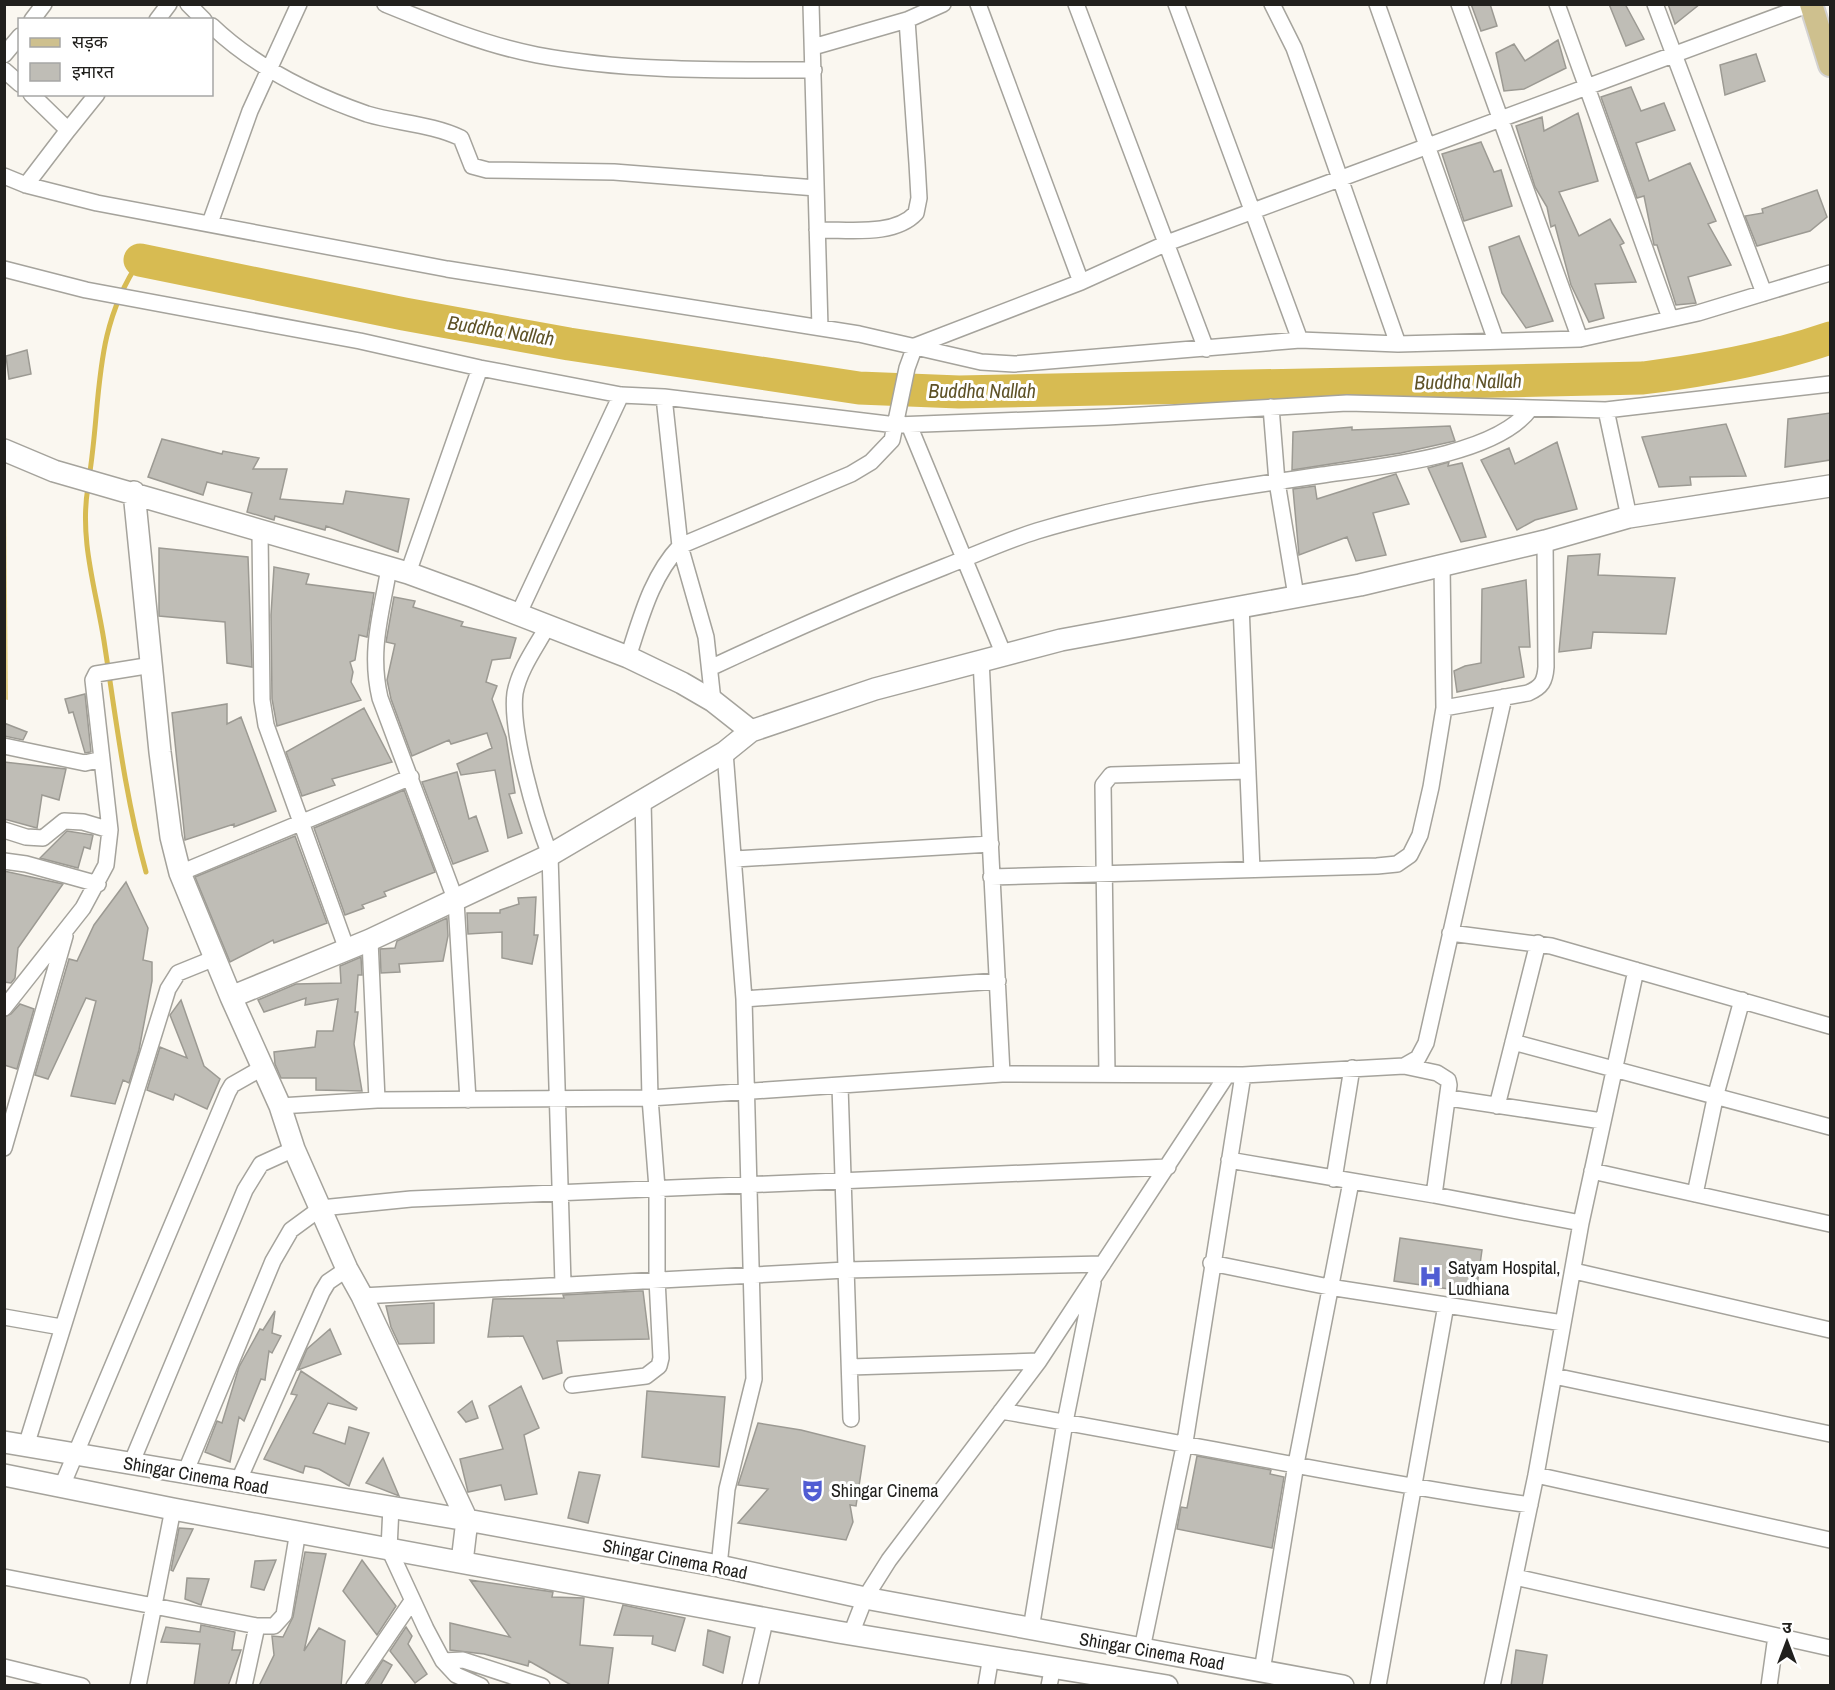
<svg xmlns="http://www.w3.org/2000/svg" width="1835" height="1690" viewBox="0 0 1835 1690" font-family="'Archivo Narrow','Noto Sans Devanagari',sans-serif">
<rect width="100%" height="100%" fill="#faf7f0"/>
<path fill="#e6d186" d="M5,494h1l2,206 -4,-1z"/>
<g fill="none" stroke-linecap="round" stroke-linejoin="round">
<path stroke="#d7bb52" stroke-width="5" d="M89,478c13,-80 3,-147 51,-218
M88,487c-9,52 8,103 16,154 12,78 21,155 42,231"/>
<path stroke="#d7bb52" stroke-width="33" d="M140,260l264,54 165,30 290,44 100,4 684,-14c64,-8 126,-19 187,-40"/>
</g>
<path fill="#bfbdb6" stroke="#9c9a93" stroke-width="1.5" d="M1471,4h19l7,22 -16,5z
M1609,4h16l19,35 -18,7z
M1668,4h32l-25,20z
M1558,40l8,28 -42,21 -20,2 -8,-38 18,-9 11,17z
M1756,54l9,27 -40,14 -5,-30z
M1631,87l10,24 23,-8 11,27 -39,13 13,38 41,-18 26,58 -8,3 23,41 -43,12 8,26 -20,2 -19,-60h-3l-10,-49 -7,2 -36,-101z
M1578,113l20,68 -39,11 20,44 31,-17 14,24 -4,2 16,37 -41,2 9,34 -15,4 -18,-37 -16,-60 -4,2 -4,-20 -12,-20 -19,-61 26,-9 2,14z
M1481,142l13,30 7,-2 11,36 -48,15 -22,-67z
M1817,190l10,27 -17,14 -53,15 -12,-30 18,-3 -1,-4z
M1519,236l34,85 -27,7 -24,-35 -13,-46z
M27,350l4,24 -22,5 -3,-23z
M1830,413v47l-45,7 3,-48z
M1726,424l20,52 -56,1 1,8 -32,2 -17,-50z
M1450,426l5,15 -54,12 -109,17 1,-38 59,-5v3z
M162,439l60,15 1,-3 36,7 -6,11h34l-7,30 63,5 3,-13 63,8 -11,53 -72,-26 -1,4 -50,-14 -1,4 -27,-8 5,-19 -45,-11 -4,13 -55,-18z
M1557,442l20,67 -42,11 -18,10 -36,-70 28,-12 6,16z
M1449,462l-1,4 14,-3 24,74 -25,5 -33,-74z
M1396,474l13,30 -36,9 13,42 -30,6 -9,-24 -48,18 -6,-66 22,-3 2,13z
M159,548l89,9 4,110 -25,-4 -2,-41 -66,-6z
M1600,554l-2,21 77,3 -9,56 -73,-2 -2,16 -32,4 9,-96z
M274,567l35,7 -3,10 68,9 -7,44 -8,-2 -4,25 -5,2 3,10 -2,10 10,18 -84,26 -5,-27 -1,-84z
M1526,580l4,67h-11l5,30 -67,15 -3,-21 11,-5 16,-3 1,-74z
M394,597l21,4 -2,6 50,15 -2,4 55,12 -6,20 -18,2 -6,22 11,4 -5,13 14,38 9,56 -6,1 13,39 -14,5 -13,-68 -34,5 -4,-11 35,-16 -5,-15 -36,11 -2,-4 -37,16 -21,-57 -4,-19 8,-36 -9,-2z
M85,694l6,58 -6,1 -12,-41 -4,1 -4,-14z
M227,704v20l14,-7 35,94 -42,16v-3l-49,16 -13,-127z
M364,708l28,54 -60,17 3,6 -33,11 -16,-44z
M4,723l23,9 -4,8 -19,-4z
M4,762l62,7 -7,31 -17,-5 -5,33 -33,-9z
M457,772l12,47 7,-3 12,35 -35,13 -31,-82z
M404,790l31,82 -51,20 2,4 -24,9 2,3 -19,7 -31,-87z
M67,831l26,4 -3,14 -6,-2 -6,21 -38,-10z
M295,836l32,87 -53,20 -1,-3 -43,22 -35,-85z
M4,871l59,13 -45,64 -3,30 -4,5 -7,-1z
M126,882l22,46 -5,32 9,2v19l-13,69 -10,33 -6,-3 -8,24 -44,-8 25,-95 -10,-3 -38,81 -13,-4 34,-116 8,2 17,-36z
M536,897l-2,38h4l-6,29 -30,-6v-26l-34,2 -1,-21h33v-3l19,-6 -1,-6z
M447,918l1,18 -5,25 -44,3 1,8 -19,1 -1,-24 15,-1 2,-7z
M361,957l1,18h-4l-3,37h3l-4,32 8,47 -46,-1v-12h-35l-6,-14 -1,-12 41,-5 2,-16h16l5,-32 -33,6 1,-7 -42,14 -6,-12 38,-16 45,-1 -1,-17z
M181,1000l23,66 16,13 -13,30 -32,-15 -2,6 -26,-10 13,-43 27,11 -17,-43z
M20,1004l14,5 -17,60 -13,-4v-48l7,-3z
M1400,1238l82,12 -6,43 -82,-12z
M639,1291h4l6,48 -92,2 5,32 -19,6 -20,-43 -35,1 5,-38 71,-1 -1,-3z
M434,1303v40l-35,1 -8,-17 -5,-21z
M275,1311l-3,22 9,3 -9,17 -3,-2 -4,29 -4,-1 -17,42 -5,-4 -9,45 -25,-10 12,-31 5,2 17,-56 21,-38 3,1z
M330,1329l11,25 -43,16 9,-21z
M301,1371l56,37 -1,2 -28,-7 -15,30 32,11 4,-17 20,6 -20,53 -30,-17 -14,-3 -2,7 -39,-14 33,-64 -6,-1z
M521,1386l18,42 -15,7 13,59 -32,6 -4,-15 -33,7 -8,-33 43,-10 -14,-43z
M647,1391l78,6 -6,70 -77,-10z
M472,1401l6,17 -12,4 -8,-10z
M758,1423l43,7 64,16 -9,60 -6,-1 3,17 -7,18 -108,-17 30,-34 -30,-4z
M1197,1456l74,14 -1,4 14,3 -12,71 -95,-19 4,-22 6,1z
M383,1458l16,38 -33,-13z
M579,1472l21,3 -12,48 -20,-5z
M179,1528l14,1 -20,42 -2,-1z
M305,1552l21,2 -22,97 15,-23 26,13 -4,45h-82l15,-31 -2,-19 11,1 10,-20z
M276,1560l-12,30 -13,-3 4,-26z
M362,1560l34,46 -19,29 -34,-44z
M187,1578l22,1 -8,26 -16,-6z
M470,1580l83,12 -1,5 32,1 -4,47 33,3 -5,37h-37l-42,-24 -1,5 -44,-12 -34,-4v-27l60,14z
M623,1605l62,13 -10,33 -23,-7 1,-8 -39,-1z
M201,1625l34,7 -3,18h9l-13,36h-34l6,-42 -39,-2 5,-15 34,5z
M406,1627l6,9 -4,8 19,30 -12,9 -25,-32z
M708,1630l22,7 -7,36 -20,-8z
M1516,1650l31,5 -5,31h-31z
M383,1660l9,5 -12,21h-14z"/>
<g fill="none" stroke-linecap="round" stroke-linejoin="round">
<defs>
<path id="street" d="M188,4l16,16
M385,4c49,20 100,41 152,51 91,17 184,15 277,15
M811,4l9,324
M978,4l103,278
M1076,4l130,345
M1176,4l124,336
M1272,4l22,44 14,39 90,257
M1377,4l119,337
M1459,4l121,335
M1557,4l113,314
M1655,4l109,289
M32,20l12,-16
M157,20l12,-16
M212,26c42,40 100,69 155,88 30,9 65,10 94,24l11,28 15,4 127,2 202,16
M813,47l94,-27 36,-16
M4,55l16,-19
M4,70l16,14
M68,130l29,-36
M4,176l22,9 71,18 350,66 412,65 122,28 33,2 286,-24 98,4 182,-5 118,-26 132,-40
M26,185l42,-55 -37,-36
M210,223l40,-112 49,-107
M817,230c30,-1 77,7 99,-17l3,-15 -2,-35 -10,-143
M4,269l82,21 274,51 120,27 141,27 43,2 232,28 211,-8 240,-14 259,7 224,-26
M664,397l16,149 26,91 7,64
M1271,407l6,75 19,114
M1606,410l23,107
M909,425l95,230
M260,532l2,168 4,25 80,222
M389,568c-8,47 -20,83 -9,130l76,203 12,199
M408,573l72,-205
M1241,605l11,265
M518,615l103,-220
M547,627c-11,20 -28,43 -32,66 -5,38 21,126 35,162l13,429
M628,657c13,-39 23,-80 52,-111l171,-72 20,-12 21,-22 15,-72 8,-22 166,-64 86,-39 643,-239
M981,660l21,414
M710,668c77,-36 155,-70 234,-101 31,-12 61,-26 93,-36 93,-28 189,-42 285,-56 55,-8 174,-19 208,-66
M1444,708l84,-15c14,-6 17,-12 18,-26l-1,-126
M4,746l81,17 17,-4
M4,830l22,7 17,1 21,-17 19,1 27,8
M735,859l256,-15
M4,861l22,3 72,20
M180,873l231,-96
M991,877l386,-11 20,-2 13,-9 10,-20 11,-48 13,-79 -2,-143
M1450,933l101,13 279,80
M370,940l7,160
M744,999l254,-18
M4,1008l79,-100 23,-43 4,-35 -17,-150 3,-6 56,-9
M1513,1042l317,85
M1404,1066l33,7 11,7 1,5 -15,110 147,28
M1107,1074l-4,-289 8,-10 137,-4
M840,1086l11,333
M1449,1098l153,23
M280,1106l97,-6 273,-2 352,-24 241,1 161,-9 14,-8 8,-15 78,-346
M1497,1106l41,-163
M4,1148l61,-212
M1229,1160l205,35
M1592,1171l238,53
M1334,1179l18,-111
M1695,1194l21,-100 26,-94
M1211,1263l118,24 234,36
M1574,1271l256,59
M362,1296l484,-26 257,-6
M4,1317l57,10
M850,1367l189,-6
M1554,1376l276,58
M572,1385l74,-9 13,-10 2,-8 -4,-79v-91l-7,-90 -7,-297
M1001,1411c177,30 352,68 529,94
M26,1446l142,-457 10,-16 37,-15
M131,1464l114,-274 16,-26 33,-15
M185,1473l88,-212 18,-31 30,-22 90,-9 757,-32
M1536,1475l294,65
M238,1482l84,-190 6,-10 19,-13
M62,1486l166,-394 4,-7 30,-17
M391,1507l-2,42 37,80 17,32 13,14 25,11
M719,1566l8,-77 27,-110 -10,-380 -19,-247
M4,1577l253,49h17l10,-11 14,-84
M1515,1577l315,71
M1031,1629l34,-207 28,-139
M851,1634l14,-36 24,-38 150,-199 188,-286
M1142,1649l43,-207 58,-367
M443,1661l20,-1 79,26
M4,1667l78,19
M1262,1671l34,-207 55,-282
M138,1686l35,-177
M244,1686l13,-60
M354,1686l58,-85
M750,1686l16,-69
M986,1686l5,-30
M1049,1686l4,-20
M1378,1686l68,-381
M1492,1686l44,-211 45,-252 55,-253
M1769,1686l7,-50"/>
<path id="secondary" d="M4,450l50,21 354,102 63,23 157,61 54,26 31,18 38,30
M134,492l26,260 11,85 9,36 51,124 49,109 14,43 53,120 15,27 105,224 -5,42
M231,997l139,-57 180,-85 175,-103 26,-21 124,-42 186,-49 299,-55 185,-44 84,-24 201,-31
M4,1442l463,78 252,46 146,32 478,88
M4,1475l169,34 665,123 329,54"/>
<path id="primary" d="M1811,4l19,61"/>
</defs>
<use href="#street" stroke="#a5a39c" stroke-width="18"/>
<use href="#secondary" stroke="#a5a39c" stroke-width="24"/>
<use href="#primary" stroke="#d3d2d2" stroke-width="26"/>
<use href="#street" stroke="#fff" stroke-width="15"/>
<use href="#secondary" stroke="#fff" stroke-width="21"/>
<use href="#primary" stroke="#cec08e" stroke-width="22"/>
</g>
<defs>
<symbol id="hospital-bare" viewBox="-9 -9 18 18"><path d="M-5-5h3v3.5h4V-5h3V5h-3V1.5h-4V5h-3Z" fill="#515dd3" stroke="#fff" stroke-width="2.5" paint-order="stroke"/></symbol>
<symbol id="theatre-bare" viewBox="-9 -9 18 18"><path d="M-5-5.5Q0-4 5-5.5V0Q5 5 0 6Q-5 5-5 0ZM-3.3-2.5H-1v1.5H-3.3ZM1-2.5H3.3v1.5H1ZM-2.8 1Q0 5.5 2.8 1Z" fill="#515dd3" stroke="#fff" stroke-width="2.5" paint-order="stroke"/></symbol>
</defs>
<g fill-rule="evenodd">
<use href="#hospital-bare" x="1414" y="1260" width="33" height="33"/>
<use href="#theatre-bare" x="796" y="1474" width="33" height="33"/>
</g>
<g text-anchor="middle" dominant-baseline="central" stroke-width="6" stroke-linejoin="round" paint-order="stroke">
<g font-size="18" fill="#21201d" stroke="#fff" text-anchor="start">
<text x="1448" y="1267">Satyam Hospital,<tspan x="1448" dy="21">Ludhiana</tspan></text>
<text x="831" y="1490">Shingar Cinema</text>
</g>
<g font-size="18" fill="#21201d" stroke="#fff">
<text transform="translate(196 1475) rotate(10)">Shingar Cinema Road</text>
<text transform="translate(675 1559) rotate(11)">Shingar Cinema Road</text>
<text transform="translate(1152 1651) rotate(10)">Shingar Cinema Road</text>
</g>
<g font-size="20" font-style="italic" fill="#5e5227" stroke="#fff">
<text transform="translate(501 330) rotate(9)">Buddha Nallah</text>
<text transform="translate(1468 381) rotate(-1)">Buddha Nallah</text>
<text x="982" y="390">Buddha Nallah</text>
</g>
</g>
<rect width="1835" height="1690" fill="none" stroke="#21201d" stroke-width="12"/>
<rect x="18" y="18" width="195" height="78" fill="#ffffff" stroke="#a6a6a5" stroke-width="1.5"/>
<rect x="30" y="38" width="30" height="9" fill="#cec08e" stroke="#a6a6a5" stroke-width="1.5"/>
<text x="72" y="48" font-size="18" fill="#21201d">सड़क</text>
<rect x="30" y="63" width="30" height="18" fill="#bfbdb6" stroke="#a6a6a5" stroke-width="1.5"/>
<text x="72" y="78" font-size="18" fill="#21201d">इमारत</text>
<g transform="translate(1787 1642)" stroke="#ffffff" stroke-width="4.5" paint-order="stroke">
<path d="M0-4.5L10 22L0 15L-10 22Z" fill="#21201d"/>
<text y="-9" font-size="16" font-weight="bold" text-anchor="middle" fill="#21201d">उ</text>
</g>
</svg>
